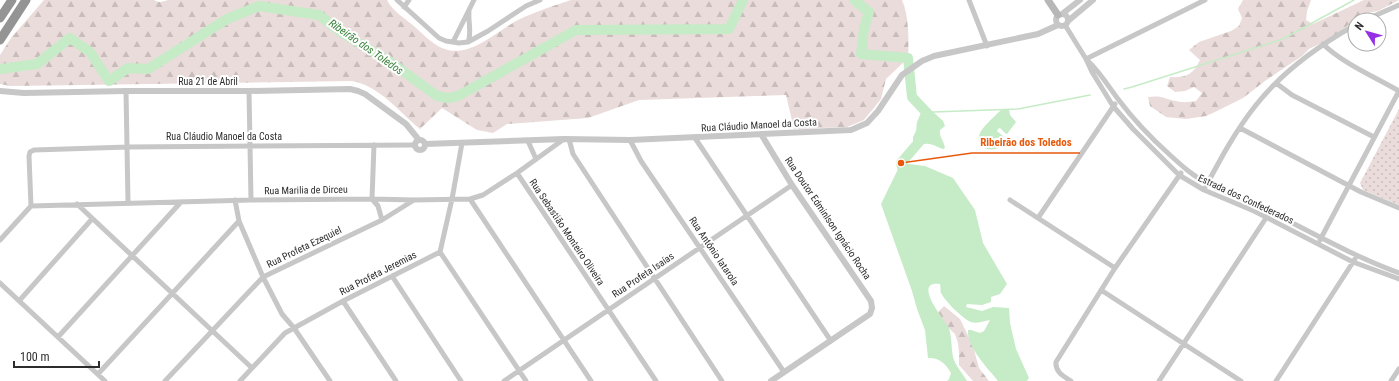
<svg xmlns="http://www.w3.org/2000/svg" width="1399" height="381" viewBox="0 0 1399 381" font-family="'Roboto Condensed',sans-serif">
<defs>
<pattern id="grass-dots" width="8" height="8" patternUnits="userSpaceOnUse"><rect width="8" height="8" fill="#eadcda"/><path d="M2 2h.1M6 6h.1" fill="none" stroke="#c9bdbb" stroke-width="1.8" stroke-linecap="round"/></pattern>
<pattern id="forest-firs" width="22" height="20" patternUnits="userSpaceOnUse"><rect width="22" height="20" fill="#eadcda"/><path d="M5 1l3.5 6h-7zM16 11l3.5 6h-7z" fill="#c9bdbb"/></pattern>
</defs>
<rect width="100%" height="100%" fill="#fff"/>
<path fill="url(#grass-dots)" d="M1399,109v96l-36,-15 -3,-7z"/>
<path fill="url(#forest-firs)" d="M44,0h110c4,3 9,2 14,0h219c5,11 19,19 28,27 10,9 20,20 33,23 26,6 52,-22 74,-32 16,-7 33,-13 49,-18h331c7,17 7,39 6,58l-22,21 -5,20 -17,21 -17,7 -53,2 -8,-34 -147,5 -51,18 -81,6 -14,9 -16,-3 -35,-22 -22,21c-21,-17 -40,-43 -68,-48l-342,5 -10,-2v-29l11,-17z
M1243,0h68l-4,11 -1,9 7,4 51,-24h35l-21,11 -11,2 -12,7 -25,19 -21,10 -7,7 -37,25 -22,17 -28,14 -9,4 -20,3 -20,-2 -16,-11 -2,-9c14,-2 17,2 28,4 7,2 13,1 20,0l6,-8 -8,-6 -9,4 -10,1 -8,-6 3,-9c16,1 23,-2 30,-17l-11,-10 10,-8 32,-11 8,-5 3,-8 -4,-9z
M944,306l16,13 13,27 6,22 10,13h-16l-14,-16v-12l-1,-10 -3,-9 -14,-13 -3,-9z"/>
<path fill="#c6ebc7" d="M923,108h6l14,13 2,5 -5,4c-1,7 4,11 5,18l-2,1c-4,-1 -10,-5 -14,-5 -7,-1 -10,4 -16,-2v-5l3,-6 1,-9z
M1002,109h7l1,6 6,7 -9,12 -2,-1 -5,-5 -2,1 -1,2 6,5 -2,11c-11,6 -27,1 -21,-14 3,-7 16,-18 22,-24z
M901,163l24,3 28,12 22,32 8,33 24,41 -7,10 -9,3v5l-9,3 -15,-1 -1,3 16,4 11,-4 16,1 1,15 6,26 13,29 -2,3h-29c-11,-14 -31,-33 -30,-51h3l9,3 4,-2 6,-11c-6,1 -12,4 -19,2 -8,-3 -26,-21 -30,-29 -1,-2 0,-5 -1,-9 -29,-4 5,37 8,42 4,9 3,21 5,31 2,8 10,17 14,24h-20l2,-2 2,-6c-5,-9 -12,-16 -23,-15l-3,-28 -8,-21 -5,-18 -31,-87z"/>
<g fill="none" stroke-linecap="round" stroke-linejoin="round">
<path stroke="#c6ebc7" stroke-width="1.5" d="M1124,89l8,-2 151,-48 71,-39
M933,112l85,-3 72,-14"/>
<path stroke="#c6ebc7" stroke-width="10" d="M854,0l15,12 -5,17 -3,25 47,4 4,39 14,15 2,8
M0,69l37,-5 33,-26 20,14 19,29 19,-13 20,1 79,-50 32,-13 60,9 23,18 47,28 48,35 11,2 10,-2 118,-66 153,-1 14,-29
M904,175l-3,-12 24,-28"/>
<path stroke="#c7c7c7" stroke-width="5" d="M397,0l42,38 7,3 13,2 9,-1 20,-11 38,-25 14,-6
M969,0l18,46
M404,7l5,-7
M1365,20l34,-15
M1065,25l21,34 6,13 21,34 20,23 46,46 25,15 50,21 99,51 46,17
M453,42l21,-42
M468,42c4,-9 0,-20 1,-30
M1323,44c19,19 52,33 76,47
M1086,59l119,-59
M1088,61c12,11 20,25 30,38 15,20 33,39 52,56 12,11 24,22 39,29 19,10 39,16 58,26 44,22 86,46 132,63
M1276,83l16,12 82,42
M126,91l2,111
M249,91l2,109
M1240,128l121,64 38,16
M695,138l136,203
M569,139l4,15 149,227
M630,140l11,21 143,211
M528,141l8,18
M374,145l-2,54 6,7 4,14
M517,173l139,208
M1206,186c15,-28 30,-56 50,-81 26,-33 62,-59 99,-80
M470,199l121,182
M235,200l4,21 24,56 19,37 12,14 36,53
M1010,200l105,68
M77,204l175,164
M31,206l220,-6 121,-1 42,1 56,-1 13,-4 34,-22 47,-34
M1038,218l77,-114
M0,240l31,-34 -2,-50 1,-4 4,-2 94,-3 287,-2
M1320,240l79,-149
M440,252l86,129
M392,276l69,105
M0,283l105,98
M1101,290l140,91
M19,301l73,-82
M343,301l53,80
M58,337l123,-135
M98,374l141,-153
M165,381l98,-104 119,-57 32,-20
M240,381l45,-48 58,-32 97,-49 12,-53 10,-56
M504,381l288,-196
M1071,381c-8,-5 -16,-9 -15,-19l59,-94 66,-95
M1159,381l109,-166
M1276,381l79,-122
M1391,381l8,-12"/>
<path stroke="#c7c7c7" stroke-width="6" d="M1056 20a6 6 0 1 1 12 0a6 6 0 1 1-12 0Z
M1062,14l18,-14
M1068,21l25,-21
M0,91l24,2 102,-2h123l101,-2 8,2 7,3 41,30 13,16
M761,134l31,51 79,116 1,7 -2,6 -99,67
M415 145a5 5 0 1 1 10 0a5 5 0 1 1-10 0Z
M425,144l139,-5 66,1 221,-10 16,-7 11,-12 24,-36 20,-14 12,-5 104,-22 20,-9"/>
<path stroke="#b7b7b7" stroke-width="7" d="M1048,0l10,15"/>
<path stroke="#949494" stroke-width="9" d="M0,18l12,-18
M0,40l26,-40"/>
</g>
<g text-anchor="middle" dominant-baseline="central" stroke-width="4" stroke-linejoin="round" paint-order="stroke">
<g font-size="10" fill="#2d2d2d" stroke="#fff">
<text x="208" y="81">Rua 21 de Abril</text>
<text transform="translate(759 125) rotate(-3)">Rua Cláudio Manoel da Costa</text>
<text x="224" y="136">Rua Cláudio Manoel da Costa</text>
<text transform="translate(306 190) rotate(-1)">Rua Marilia de Dirceu</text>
<text transform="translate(1246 199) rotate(25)">Estrada dos Confederados</text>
<text transform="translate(828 218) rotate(56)">Rua Doutor Edminlson Ignácio Rocha</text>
<text transform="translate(567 232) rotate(56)">Rua Sebastião Monteiro Oliveira</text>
<text transform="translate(304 247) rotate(-26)">Rua Profeta Ezequiel</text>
<text transform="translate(714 251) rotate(56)">Rua Antônio Iatarola</text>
<text transform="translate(378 273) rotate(-27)">Rua Profeta Jeremias</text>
<text transform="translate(643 275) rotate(-34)">Rua Profeta Isaías</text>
</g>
<g font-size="11" font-style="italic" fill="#38823a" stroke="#fff">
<text transform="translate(366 47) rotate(35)">Ribeirão dos Toledos</text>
</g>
</g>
<path fill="none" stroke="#e8590c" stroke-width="1.5" d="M901 163L972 153H1080"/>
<circle fill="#e8590c" stroke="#fff" stroke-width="1.5" cx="901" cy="163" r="4"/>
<g font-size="11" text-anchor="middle" font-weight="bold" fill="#e8590c" stroke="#fff" stroke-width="4" stroke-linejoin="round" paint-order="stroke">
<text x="1026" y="146">Ribeirão dos Toledos</text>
</g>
<g transform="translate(1367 32) rotate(307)"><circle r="19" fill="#ffffff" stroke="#ababab"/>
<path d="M0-3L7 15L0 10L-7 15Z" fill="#962fe4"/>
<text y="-6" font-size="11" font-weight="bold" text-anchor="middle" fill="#2d2d2d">N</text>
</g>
<path d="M14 361v6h85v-6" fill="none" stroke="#2d2d2d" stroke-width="2"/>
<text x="20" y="361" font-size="12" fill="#2d2d2d" stroke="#ffffff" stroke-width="3" paint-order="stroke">100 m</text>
</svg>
